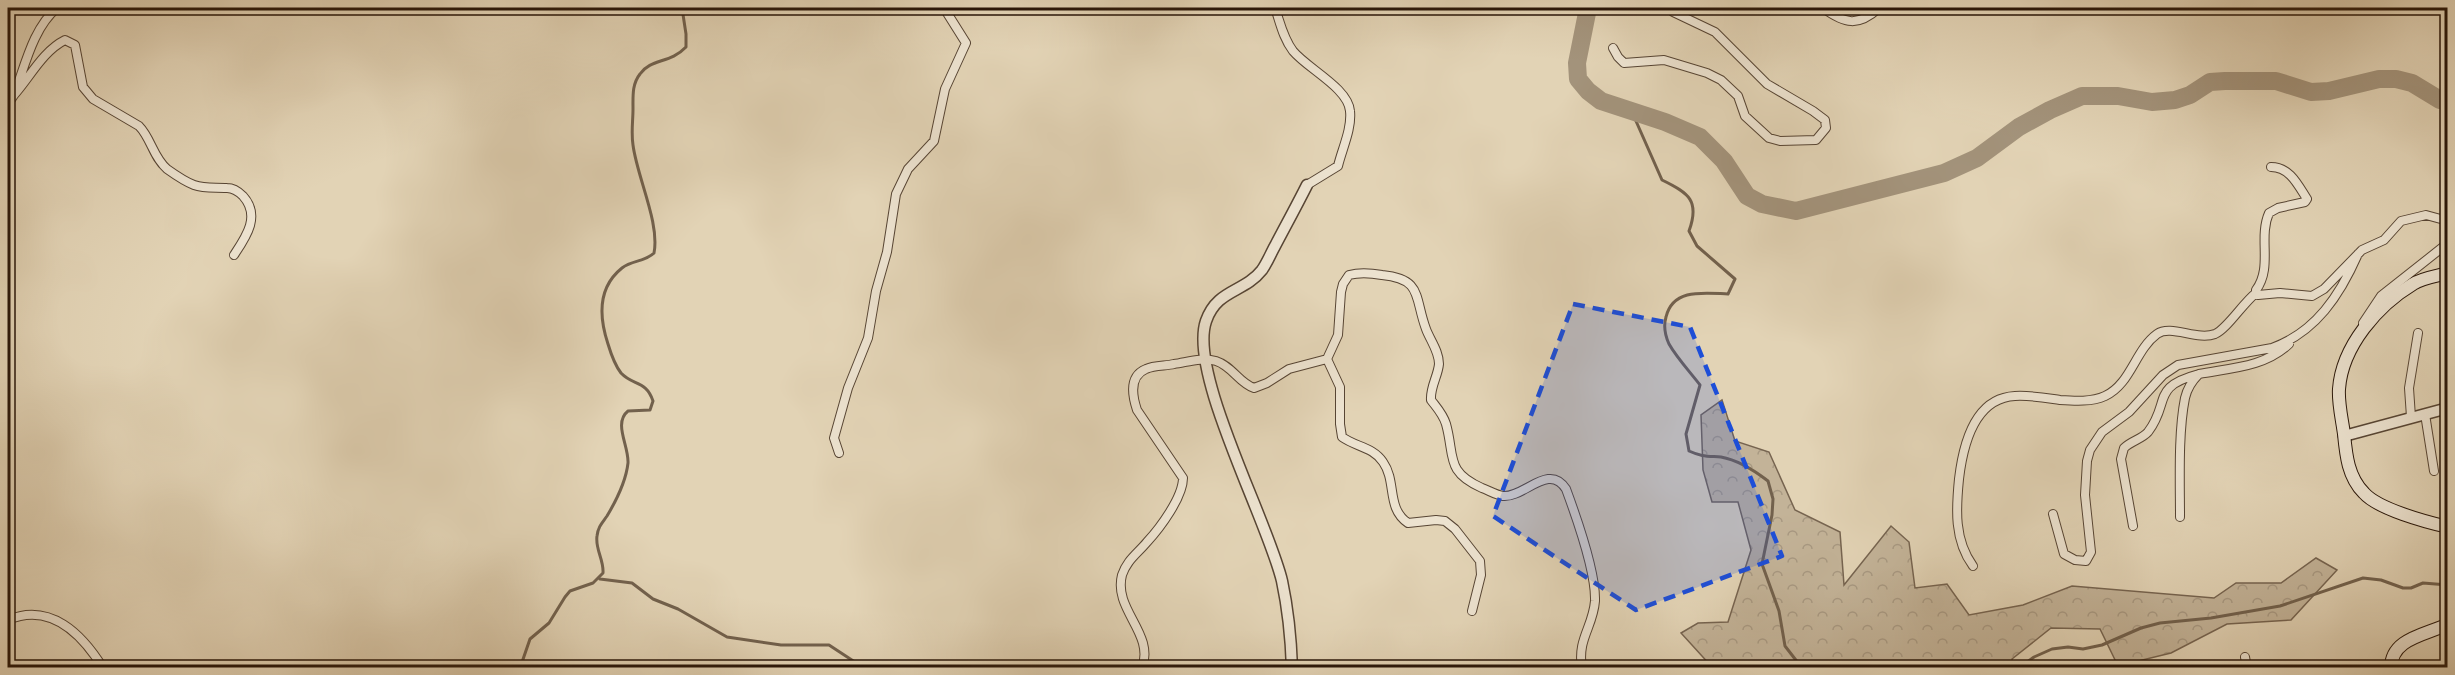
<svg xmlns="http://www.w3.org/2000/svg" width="2455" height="675" viewBox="0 0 2455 675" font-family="'IM FELL French Canon',serif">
<defs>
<pattern id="forest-crowns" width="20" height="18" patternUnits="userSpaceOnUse" patternTransform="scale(1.5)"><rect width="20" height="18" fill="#c3b398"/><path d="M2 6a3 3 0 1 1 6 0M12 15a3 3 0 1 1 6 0" fill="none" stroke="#a89982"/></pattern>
</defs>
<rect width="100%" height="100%" fill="#e2d3b5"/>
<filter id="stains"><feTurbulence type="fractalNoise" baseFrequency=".00333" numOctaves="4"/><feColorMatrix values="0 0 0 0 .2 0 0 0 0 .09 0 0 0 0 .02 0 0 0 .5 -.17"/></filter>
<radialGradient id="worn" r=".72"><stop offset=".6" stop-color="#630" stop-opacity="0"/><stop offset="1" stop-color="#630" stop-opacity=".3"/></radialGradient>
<path fill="url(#forest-crowns)" stroke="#766450" stroke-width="1.5" d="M1722,400l13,41 34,11 26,58 45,22 4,53 47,-59 18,16 6,46 32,-4 22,31 54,-10 49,-19 142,12 22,-15h45l35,-25 21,12 -46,50 -64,4 -56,29 -53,13 -18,-37 -49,-1 -39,31 1,8h-301l-31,-34 17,-10 30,-1 23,-72 -13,-48h-26l-9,-32 -2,-55z"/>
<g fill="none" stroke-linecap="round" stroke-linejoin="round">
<path stroke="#72614d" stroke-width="3" d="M1632,112l30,68c27,13 38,21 27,51l8,15 38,33 -7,15c-24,-1 -55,-6 -62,23 -3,10 -1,18 3,27 8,14 21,28 31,41l-14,49 3,17c13,6 19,5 32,6 17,3 34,14 47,24l5,18 -1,16 -10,49 17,47 6,35 17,22
M600,579l32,4 21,16 25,10 49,28 54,8h48l35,23
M520,668l10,-29 19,-16 16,-26 5,-6 23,-8 10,-10c1,-13 -8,-24 -6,-37 1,-9 5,-13 10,-20 9,-15 19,-35 21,-53 1,-17 -15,-40 0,-52l22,-1 3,-9c-7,-21 -20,-15 -32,-28 -7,-9 -10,-19 -13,-29 -9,-27 -11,-56 14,-76 10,-8 23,-6 32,-15 6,-30 -17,-76 -21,-108 -2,-12 0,-24 0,-36 0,-13 -1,-25 7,-35 11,-16 30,-10 46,-27v-13l-4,-26
M919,668l17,-2 6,2
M992,668c14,-9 22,-6 36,0
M2019,668l15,-11 18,-8 16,-2 15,2 19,-4 39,-17 19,-5 51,-5 69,-12 83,-28 18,2 22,8h8l12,-5 25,2"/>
<path stroke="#a3937b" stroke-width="18" d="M1588,8l-11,55 1,16 10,12 13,10 64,21 35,15 24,24 23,35 15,8 34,7 148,-38 33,-15 42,-31 31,-17 32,-14h36l34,6 23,-2 15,-5 20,-13 15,-1h51l35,11 18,-1 50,-12h17l16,4 28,17 8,1"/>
<defs>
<path id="minor" d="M1275,8c5,14 8,30 18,43 15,18 55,37 57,60 2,18 -8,38 -12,55l-31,19
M1823,8c22,16 35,19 56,0
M1613,48l5,9 6,6 40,-3 43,13 14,7 17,16 7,20 24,22 11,3 36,-1 10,-12 -1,-8 -12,-9 -46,-27 -52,-52 -42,-20 -4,-4
M14,95c16,-18 29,-44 51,-55l10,5 8,42 10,12 46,27c12,12 14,31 28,43 7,5 19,13 27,16 11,4 22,2 33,3 6,0 12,4 16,8 18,20 3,41 -9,59
M8,104l6,-9c11,-29 19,-67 43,-87
M2271,167c19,0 27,18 36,32l-2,3 -27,6 -9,5c-11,25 4,54 -13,77l2,5 22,-2 32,3 12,-7 38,-39 22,-10 17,-19 25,-6 22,6
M2363,323l18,-27 67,-53
M1327,359l13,28v37l2,13c14,10 31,10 41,25 14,20 3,46 25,61l28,-3 9,1 10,8 25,32 1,14 -9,36
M2425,414l9,57
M2411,417l-2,-29 9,-55
M839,453l-5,-15 14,-50 20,-50 8,-47 11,-39 9,-58 12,-25 26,-28 11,-52 21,-46 -22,-35
M2053,514l11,40 11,6 11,1 5,-9 -6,-57 2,-34 3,-11 12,-18 27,-20 34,-37 15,-10 94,-17c44,-16 68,-53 86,-94
M2180,517c0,-36 -2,-84 5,-119 2,-9 7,-17 14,-24 32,-6 66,-7 90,-30
M2133,526l-12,-67 3,-11c7,-7 18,-9 24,-16 23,-30 2,-45 51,-58
M1973,566c-19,-26 -17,-57 -14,-87 4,-34 15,-81 56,-83 15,-1 31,2 45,4 15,1 32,2 45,-4 26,-12 30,-46 52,-62 14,-10 40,7 58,0 12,-5 28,-31 41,-41
M8,620c42,-18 74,14 95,48
M2245,657l2,11
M1142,668c13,-35 -29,-58 -20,-93 5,-15 15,-21 25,-33 13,-14 36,-45 36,-64l-46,-68c-5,-15 -8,-34 9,-41 8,-4 20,-3 28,-5 14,-2 28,-7 42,-3 16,5 23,22 38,27l13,-5 22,-14 38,-10 11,-24 3,-43 2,-8 6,-9c11,-3 22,-2 33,0 41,4 32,22 44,54 4,11 13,22 13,35 -1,12 -9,23 -8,36 6,8 12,14 15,24 9,32 -1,48 36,64 6,2 14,7 21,8 21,2 46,-34 63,-7 10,27 30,84 29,112 -2,26 -18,38 -13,67"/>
<path id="tertiary" d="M2344,436l104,-28
M1292,668c-1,-29 -4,-59 -10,-87 -14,-60 -94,-208 -76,-260 11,-32 38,-28 56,-51 5,-7 9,-17 13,-24 11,-21 22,-41 32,-61"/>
<path id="secondary" d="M2448,273c-11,3 -26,5 -35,11 -35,21 -71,62 -74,105 -1,14 3,30 5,45 2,21 4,43 20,59 14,16 62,29 84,34
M2391,668c0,-30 35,-33 57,-44"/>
</defs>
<use href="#minor" stroke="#574534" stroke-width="10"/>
<use href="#tertiary" stroke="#574534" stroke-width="13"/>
<use href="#secondary" stroke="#291609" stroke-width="14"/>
<use href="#minor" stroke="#ece2cf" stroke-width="8"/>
<use href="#tertiary" stroke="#ece2cf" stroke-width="10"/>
<use href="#secondary" stroke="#ece2cf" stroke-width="12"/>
</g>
<path fill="#1d4ed8" fill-opacity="0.2" stroke="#1d4ed8" stroke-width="4.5" stroke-dasharray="12 8" stroke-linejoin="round" d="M1573,304l117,23 92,229 -146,54 -143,-94z"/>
<rect width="2455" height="675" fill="none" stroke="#e2d3b5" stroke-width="30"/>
<rect x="9" y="9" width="2437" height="657" fill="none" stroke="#291609" stroke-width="3"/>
<rect x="15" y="15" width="2425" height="645" fill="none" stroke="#291609" stroke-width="1.5"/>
<rect width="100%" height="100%" filter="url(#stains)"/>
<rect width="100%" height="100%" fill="url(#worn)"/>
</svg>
